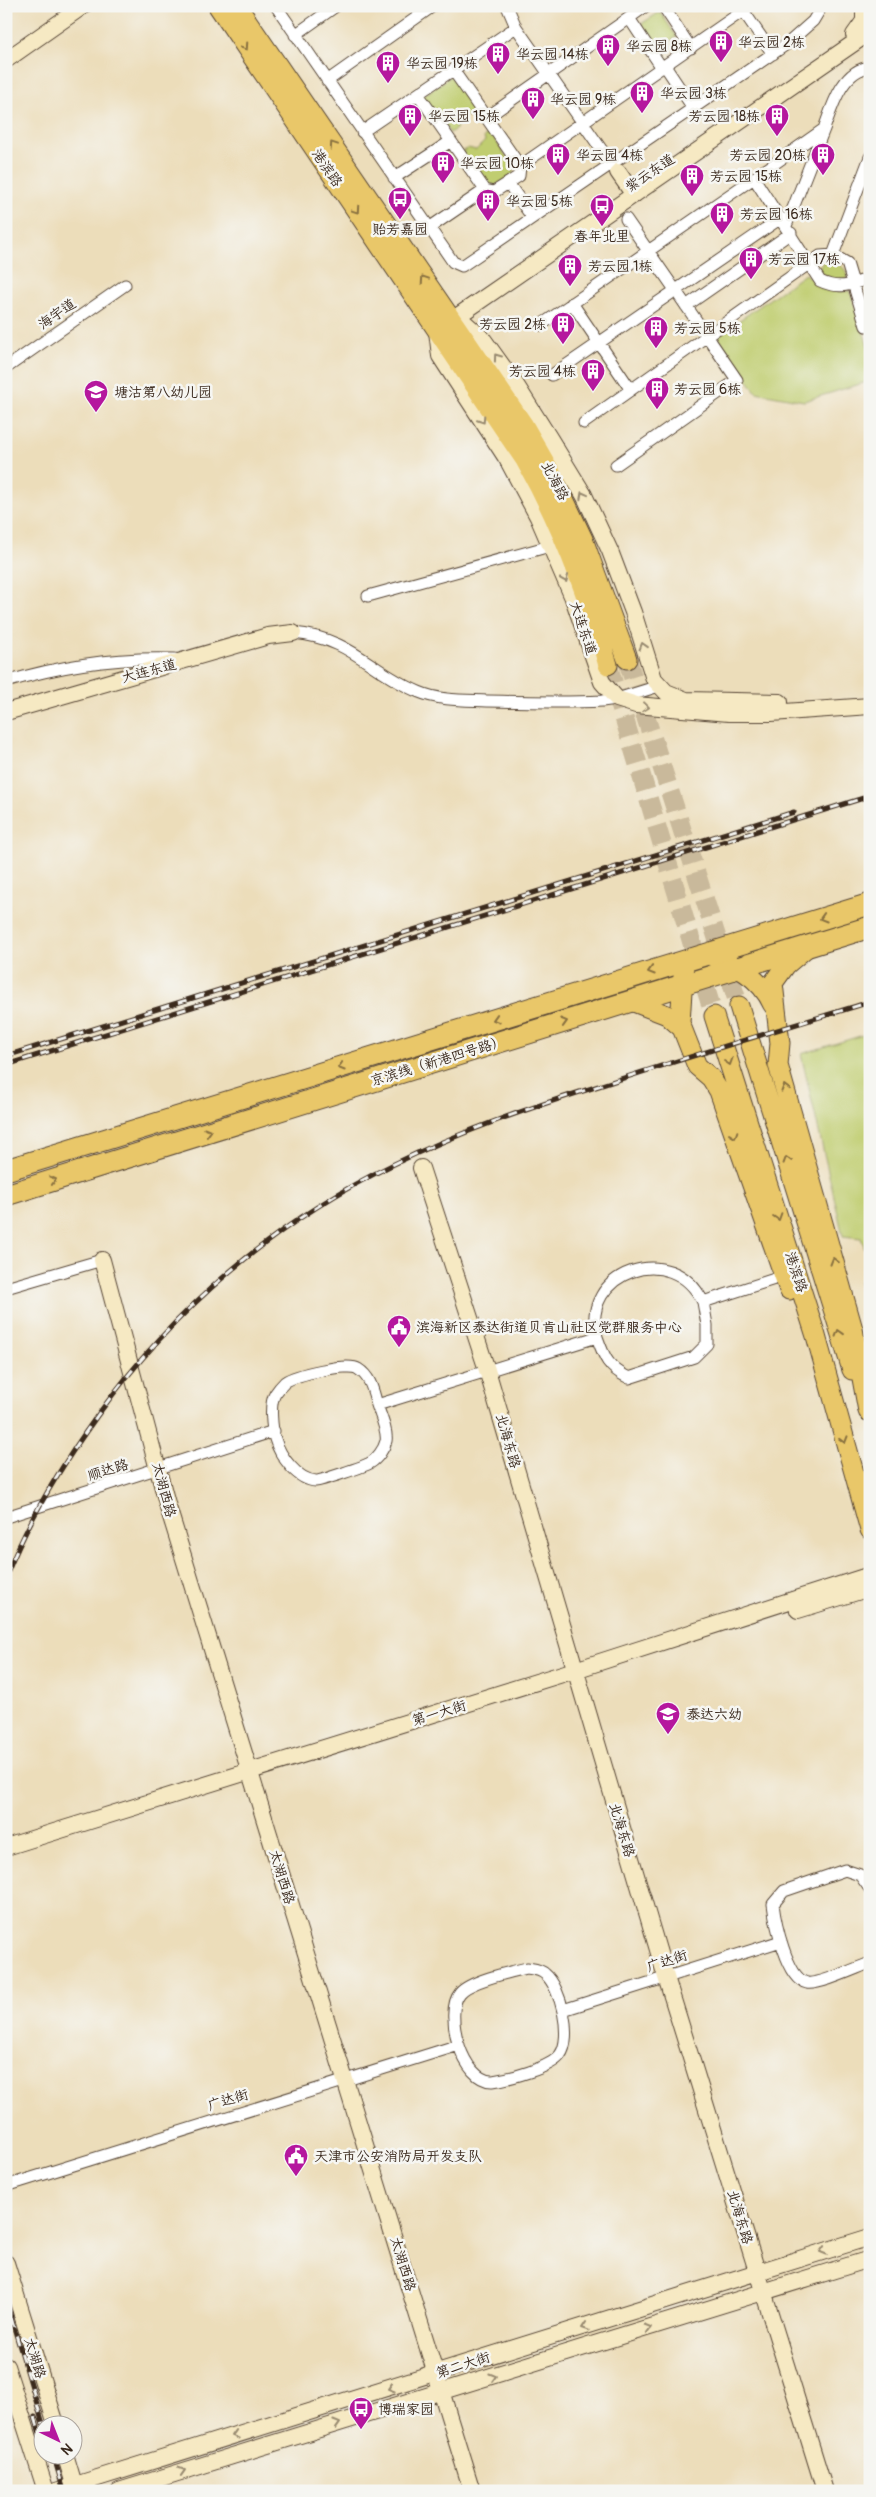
<svg xmlns="http://www.w3.org/2000/svg" width="876" height="2497" viewBox="0 0 876 2497" font-family="Pangolin,'LXGW WenKai TC',sans-serif">
<rect width="100%" height="100%" fill="#f6f6f2"/>
<filter id="ink" filterUnits="userSpaceOnUse"><feTurbulence type="fractalNoise" baseFrequency=".02" numOctaves="2"/><feDisplacementMap in="SourceGraphic" scale="10" xChannelSelector="R" yChannelSelector="G"/><feConvolveMatrix kernelMatrix="1 2 1 2 8 2 1 2 1" color-interpolation-filters="sRGB"/></filter>
<filter id="wash" filterUnits="userSpaceOnUse"><feTurbulence type="fractalNoise" baseFrequency=".0096" numOctaves="4" result="noise"/><feDisplacementMap in="SourceGraphic" scale="20" xChannelSelector="R" yChannelSelector="G"/><feGaussianBlur stdDeviation="1.12" result="paint"/><feColorMatrix in="noise" values="0 0 0 0 0 0 0 0 0 0 0 0 0 0 0 0 0 1.4 0 .05"/><feComposite in="paint" operator="in"/></filter>
<g filter="url(#wash)">
<rect width="100%" height="100%" fill="#ecddba"/>
<path fill="#c0cd6f" stroke="#7e7c46" d="M660,12l17,25 -20,12 -16,-25z
M451,76l27,38 -6,4 -6,-2 -8,3 -2,10 -6,4 -27,-37z
M490,132l24,36 -1,6 -19,13 -7,-1 -25,-34 6,-4 8,2 9,-9 -1,-4z
M828,261c9,2 17,5 20,15l-4,5c-12,-1 -20,0 -25,-13l4,-6z
M805,274c15,12 26,18 45,17l20,61v29l-66,20 -48,-9 -39,-56z
M870,1033v229l-9,-24 -18,-2 -42,-182z
M870,1273v45l-11,-36z"/>
</g>
<g filter="url(#ink)">
<g fill="none" stroke-linecap="round" stroke-linejoin="round">
<path stroke="#c9b99b" stroke-width="19" stroke-dasharray="19 9" stroke-linecap="butt" d="M627,659l112,347
M608,665l106,351"/>
<defs>
<path id="street" d="M276,6l177,256 9,4 325,-222 26,-23 9,-15
M507,6l9,21 99,142
M663,6l28,42
M744,12l29,42
M629,18l33,50
M295,35l41,-29
M665,66l28,42
M327,81l106,-75
M418,94l67,96 9,2 25,-16 1,-10 -67,-96
M486,118l160,-112
M824,129c8,-22 18,-59 46,-62
M362,132l154,-105
M520,166l230,-160
M394,178l57,-37
M508,183l24,34
M626,219l81,117 113,-80 13,-1 37,-98
M786,226l38,-97 -70,49 66,103c19,9 31,4 50,-3
M429,228l56,-38
M833,255l14,8 19,63 4,-1
M572,303l59,87
M686,306l105,-73
M541,325l213,-147
M6,368l119,-83
M552,375l229,-157
M584,423l123,-87 30,44 -121,85
M368,596l182,-50
M293,633c59,5 77,39 126,59 21,9 46,8 68,9 38,1 77,2 115,0l15,-2 42,-13
M6,682c56,-17 110,-25 169,-23
M6,1288l96,-28
M597,1337c-18,-64 75,-99 106,-35
M377,1405c-4,-14 -6,-28 -19,-36 -10,-7 -63,6 -73,13 -3,3 -8,9 -10,12 -6,10 -3,35 0,45 5,17 22,41 41,42 5,0 49,-15 54,-18 7,-4 14,-14 16,-22 2,-9 -6,-27 -9,-36l220,-68c7,20 11,31 32,41l65,-21 13,-13v-19l-4,-23 81,-26
M6,1517l268,-86
M870,1889l-10,-14 -15,-5 -61,21 -11,13c2,17 14,75 34,79 13,2 49,-15 63,-20
M527,1968c6,1 13,1 18,6 16,13 28,64 15,81 -9,13 -52,24 -67,26 -30,2 -50,-68 -33,-88 10,-12 50,-21 67,-25z
M563,2010l218,-69
M6,2186l453,-141"/>
<path id="secondary" d="M870,32l-418,288 -15,11 3,25 67,103 31,58 35,81 29,84 15,17 19,6 93,8h42l99,-7
M854,35l10,-14v-15
M6,60l77,-54
M618,172l16,23
M452,320l12,2 19,17 33,46 34,54 34,56 26,56 23,61 21,67 12,13 20,8 94,2
M6,712l262,-76 25,-3
M421,1168l66,202 179,607 159,514
M102,1260l66,247 304,984
M798,1610l72,-22
M6,1847l569,-177 295,-95
M6,2263l50,161
M6,2366l40,125
M65,2454l11,37
M56,2491l814,-254
M119,2491l751,-232"/>
<path id="primary" d="M218,6l307,454c37,65 62,133 83,205
M237,6l286,418 32,56 28,59 44,120
M806,948l-20,17 -13,18 7,60 -2,22 75,264 15,82
M707,954c28,11 53,22 66,51
M684,961l-4,62 17,43 14,12 8,13 70,199
M631,1001l36,14 15,13
M739,1006l113,364
M714,1016l102,320 54,194"/>
<path id="highway" d="M6,1170l864,-266
M6,1195l864,-268"/>
</defs>
<use href="#street" stroke="#564535" stroke-width="13"/>
<use href="#secondary" stroke="#564535" stroke-width="18"/>
<use href="#primary" stroke="#564535" stroke-width="21"/>
<use href="#highway" stroke="#564535" stroke-width="23"/>
<use href="#street" stroke="#fff" stroke-width="11"/>
<use href="#secondary" stroke="#f6e9c3" stroke-width="16"/>
<use href="#primary" stroke="#e9c769" stroke-width="19"/>
<use href="#highway" stroke="#e9c769" stroke-width="21"/>
<defs>
<path id="rail" d="M6,1056l788,-244
M6,1065l864,-269
M6,1576c23,-57 55,-110 91,-160 76,-106 178,-194 295,-251 69,-34 140,-58 213,-81 88,-29 176,-55 265,-82
M6,2301l37,123
M35,2417l7,23
M53,2454l11,37"/>
</defs>
<use href="#rail" stroke="#3b2a1e" stroke-width="5"/>
<use href="#rail" stroke="#f6f6f2" stroke-width="3" stroke-dasharray="9" stroke-linecap="butt"/>
</g>
<defs><path id="oneway-chevron" d="M-2-3.5L2.5 0L-2 3.5" fill="none" stroke-width="1.6" stroke-linecap="round" stroke-linejoin="round" transform="scale(1.25)"/></defs>
<g stroke="#897140">
<use href="#oneway-chevron" transform="translate(245 47) rotate(56)"/>
<use href="#oneway-chevron" transform="translate(333 145) rotate(-124)"/>
<use href="#oneway-chevron" transform="translate(356 210) rotate(56)"/>
<use href="#oneway-chevron" transform="translate(424 279) rotate(-124)"/>
<use href="#oneway-chevron" transform="translate(823 918) rotate(163)"/>
<use href="#oneway-chevron" transform="translate(651 971) rotate(163)"/>
<use href="#oneway-chevron" transform="translate(496 1019) rotate(163)"/>
<use href="#oneway-chevron" transform="translate(564 1022) rotate(-17)"/>
<use href="#oneway-chevron" transform="translate(729 1062) rotate(72)"/>
<use href="#oneway-chevron" transform="translate(341 1067) rotate(163)"/>
<use href="#oneway-chevron" transform="translate(785 1088) rotate(-106)"/>
<use href="#oneway-chevron" transform="translate(208 1132) rotate(-17)"/>
<use href="#oneway-chevron" transform="translate(734 1135) rotate(71)"/>
<use href="#oneway-chevron" transform="translate(787 1160) rotate(-107)"/>
<use href="#oneway-chevron" transform="translate(53 1180) rotate(-17)"/>
<use href="#oneway-chevron" transform="translate(778 1217) rotate(72)"/>
<use href="#oneway-chevron" transform="translate(834 1261) rotate(-106)"/>
<use href="#oneway-chevron" transform="translate(839 1333) rotate(-107)"/>
<use href="#oneway-chevron" transform="translate(844 1440) rotate(74)"/>
</g>
<g stroke="#988a70">
<use href="#oneway-chevron" transform="translate(497 357) rotate(-126)"/>
<use href="#oneway-chevron" transform="translate(482 420) rotate(57)"/>
<use href="#oneway-chevron" transform="translate(583 495) rotate(-118)"/>
<use href="#oneway-chevron" transform="translate(565 579) rotate(67)"/>
<use href="#oneway-chevron" transform="translate(643 646) rotate(-107)"/>
<use href="#oneway-chevron" transform="translate(646 707) rotate(7)"/>
<use href="#oneway-chevron" transform="translate(823 2251) rotate(163)"/>
<use href="#oneway-chevron" transform="translate(585 2327) rotate(162)"/>
<use href="#oneway-chevron" transform="translate(648 2328) rotate(-17)"/>
<use href="#oneway-chevron" transform="translate(493 2377) rotate(-17)"/>
<use href="#oneway-chevron" transform="translate(391 2388) rotate(163)"/>
<use href="#oneway-chevron" transform="translate(337 2424) rotate(-17)"/>
<use href="#oneway-chevron" transform="translate(235 2435) rotate(163)"/>
<use href="#oneway-chevron" transform="translate(182 2471) rotate(-17)"/>
</g>
</g>
<defs>
<symbol id="building-pin" viewBox="-11 -11 22 30"><path d="M0 17L-7.5 6A9.5 9.5 0 1 1 7.5 6Z" fill="#b5179e" stroke="#f6f6f2"/><path d="M-4-6H4V6H1V3H-1V6H-4ZM-2.5-4.3h1.7v1.8h-1.7ZM.8-4.3h1.7v1.8H.8ZM-2.5-1h1.7V.8h-1.7ZM.8-1h1.7V.8H.8Z" fill="#fff"/></symbol>
<symbol id="bus-pin" viewBox="-11 -11 22 30"><path d="M0 17L-7.5 6A9.5 9.5 0 1 1 7.5 6Z" fill="#b5179e" stroke="#f6f6f2"/><path d="M-5-6H5V4H4V6H2V4H-2V6H-4V4H-5ZM-3.5-4V0h7V-4ZM-3.5 1.2v1.5H-2V1.2ZM2 1.2v1.5H3.5V1.2Z" fill="#fff"/></symbol>
<symbol id="school-pin" viewBox="-11 -11 22 30"><path d="M0 17L-7.5 6A9.5 9.5 0 1 1 7.5 6Z" fill="#b5179e" stroke="#f6f6f2"/><path d="M0-5L7-2L0 1L-7-2ZM-4 1L0 2.5L4 1V4Q0 6-4 4Z" fill="#fff"/></symbol>
<symbol id="civic-pin" viewBox="-11 -11 22 30"><path d="M0 17L-7.5 6A9.5 9.5 0 1 1 7.5 6Z" fill="#b5179e" stroke="#f6f6f2"/><path d="M-.6-6.5H3V-4.5H.6V-3L4-1V1h2V6H-6V1h2V-1L-.6-3ZM-1.2 2.5V6h2.4V2.5Z" fill="#fff"/></symbol>
</defs>
<g fill-rule="evenodd">
<use href="#building-pin" x="707" y="28" width="28" height="38"/>
<use href="#building-pin" x="594" y="32" width="28" height="38"/>
<use href="#building-pin" x="484" y="40" width="28" height="38"/>
<use href="#building-pin" x="374" y="49" width="28" height="38"/>
<use href="#building-pin" x="628" y="79" width="28" height="38"/>
<use href="#building-pin" x="519" y="85" width="28" height="38"/>
<use href="#building-pin" x="396" y="102" width="28" height="38"/>
<use href="#building-pin" x="763" y="102" width="28" height="38"/>
<use href="#building-pin" x="544" y="141" width="28" height="38"/>
<use href="#building-pin" x="809" y="141" width="28" height="38"/>
<use href="#building-pin" x="429" y="149" width="28" height="38"/>
<use href="#building-pin" x="678" y="162" width="28" height="38"/>
<use href="#bus-pin" x="386" y="185" width="28" height="38"/>
<use href="#building-pin" x="474" y="187" width="28" height="38"/>
<use href="#bus-pin" x="588" y="192" width="28" height="38"/>
<use href="#building-pin" x="708" y="200" width="28" height="38"/>
<use href="#building-pin" x="737" y="245" width="28" height="38"/>
<use href="#building-pin" x="556" y="252" width="28" height="38"/>
<use href="#building-pin" x="549" y="310" width="28" height="38"/>
<use href="#building-pin" x="642" y="314" width="28" height="38"/>
<use href="#building-pin" x="579" y="357" width="28" height="38"/>
<use href="#building-pin" x="643" y="375" width="28" height="38"/>
<use href="#school-pin" x="82" y="378" width="28" height="38"/>
<use href="#civic-pin" x="385" y="1313" width="28" height="38"/>
<use href="#school-pin" x="654" y="1700" width="28" height="38"/>
<use href="#civic-pin" x="282" y="2142" width="28" height="38"/>
<use href="#bus-pin" x="347" y="2395" width="28" height="38"/>
</g>
<g text-anchor="middle" dominant-baseline="central" stroke-width="5" stroke-linejoin="round" paint-order="stroke">
<g font-size="14" fill="#3b2a1e" stroke="#f6f6f2" text-anchor="start">
<text x="738" y="42">华云园 2栋</text>
<text x="626" y="46">华云园 8栋</text>
<text x="516" y="54">华云园 14栋</text>
<text x="406" y="63">华云园 19栋</text>
<text x="660" y="93">华云园 3栋</text>
<text x="550" y="99">华云园 9栋</text>
<text x="428" y="116">华云园 15栋</text>
<text x="760" y="116" text-anchor="end">芳云园 18栋</text>
<text x="576" y="155">华云园 4栋</text>
<text x="806" y="155" text-anchor="end">芳云园 20栋</text>
<text x="460" y="163">华云园 10栋</text>
<text x="710" y="176">芳云园 15栋</text>
<text x="506" y="201">华云园 5栋</text>
<text x="740" y="214">芳云园 16栋</text>
<text x="400" y="229" text-anchor="middle">贻芳嘉园</text>
<text x="602" y="236" text-anchor="middle">春年北里</text>
<text x="768" y="259">芳云园 17栋</text>
<text x="588" y="266">芳云园 1栋</text>
<text x="546" y="324" text-anchor="end">芳云园 2栋</text>
<text x="674" y="328">芳云园 5栋</text>
<text x="576" y="371" text-anchor="end">芳云园 4栋</text>
<text x="674" y="389">芳云园 6栋</text>
<text x="114" y="392">塘沽第八幼儿园</text>
<text x="416" y="1327">滨海新区泰达街道贝肯山社区党群服务中心</text>
<text x="686" y="1714">泰达六幼</text>
<text x="314" y="2156">天津市公安消防局开发支队</text>
<text x="378" y="2409">博瑞家园</text>
</g>
<g font-size="14" fill="#3b2a1e" stroke="#f6f6f2">
<text transform="translate(327 168) rotate(56)">港滨路</text>
<text transform="translate(650 173) rotate(-34)">紫云东道</text>
<text transform="translate(57 314) rotate(-35)">海宇道</text>
<text transform="translate(555 481) rotate(62)">北海路</text>
<text transform="translate(583 628) rotate(71)">大连东道</text>
<text transform="translate(149 671) rotate(-15)">大连东道</text>
<text transform="translate(438 1061) rotate(-17)">京滨线（新港四号路）</text>
<text transform="translate(796 1272) rotate(72)">港滨路</text>
<text transform="translate(508 1441) rotate(74)">北海东路</text>
<text transform="translate(108 1470) rotate(-17)">顺达路</text>
<text transform="translate(164 1490) rotate(75)">太湖西路</text>
<text transform="translate(439 1713) rotate(-17)">第一大街</text>
<text transform="translate(622 1830) rotate(73)">北海东路</text>
<text transform="translate(282 1877) rotate(73)">太湖西路</text>
<text transform="translate(667 1961) rotate(-18)">广达街</text>
<text transform="translate(228 2100) rotate(-17)">广达街</text>
<text transform="translate(740 2217) rotate(73)">北海东路</text>
<text transform="translate(403 2264) rotate(73)">太湖西路</text>
<text transform="translate(35 2358) rotate(73)">太湖路</text>
<text transform="translate(463 2365) rotate(-18)">第二大街</text>
</g>
</g>
<rect width="876" height="2497" fill="none" stroke="#f6f6f2" stroke-width="25"/>
<g transform="translate(58 2440) rotate(137)"><circle r="24" fill="#f6f6f2" stroke="#aba49d"/>
<path d="M0-4L9 19L0 12L-9 19Z" fill="#b5179e"/>
<text y="-8" font-size="14" font-weight="bold" text-anchor="middle" fill="#3b2a1e">N</text>
</g>
</svg>
